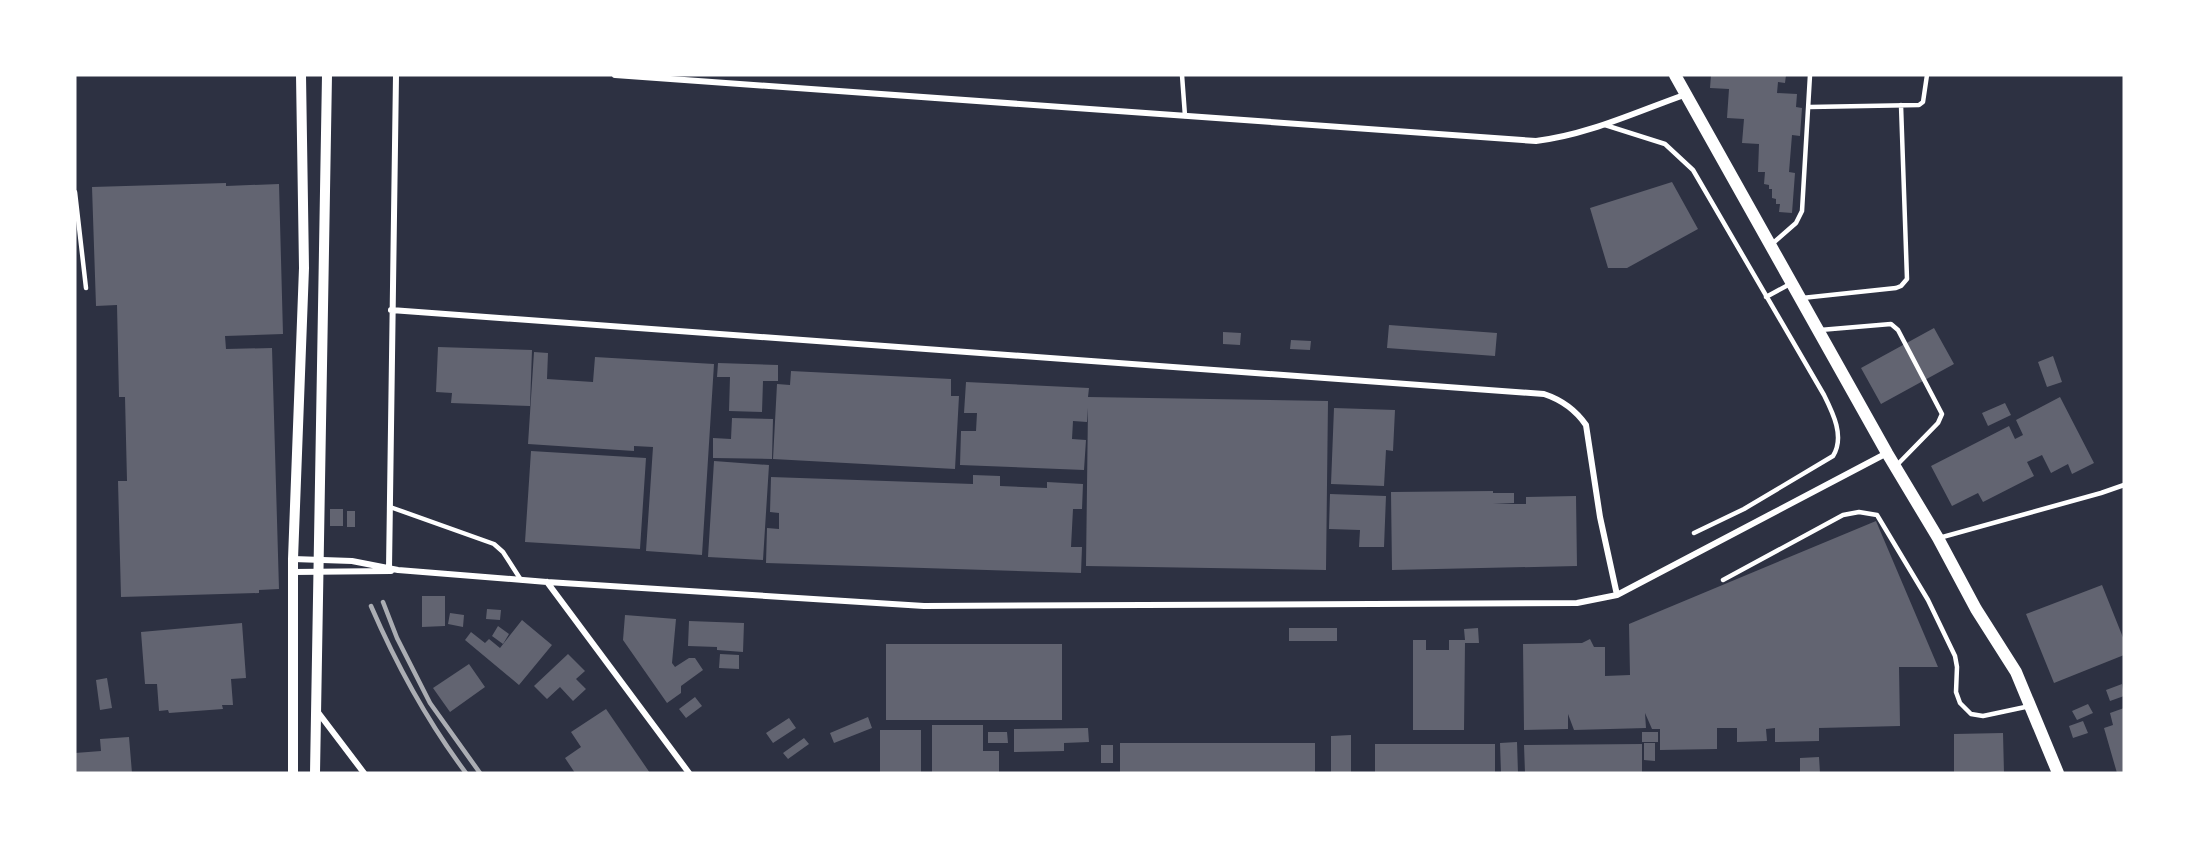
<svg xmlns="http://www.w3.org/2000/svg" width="2199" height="848" viewBox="0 0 2199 848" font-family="Helvetica,sans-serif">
<rect width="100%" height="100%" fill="#2d3142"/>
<path fill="#626471" d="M1711,75h75l-1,8 -7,-1 -1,11 20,1 -1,13 6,1 -2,28 -8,-1 -3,37 6,1 -3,40 -13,-1 1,-8h-4v-5l-4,-1v-9h-3v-4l-5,-1 1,-12h-7l1,-28 -17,-1 2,-24 -17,-1 2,-29 -19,-1z
M1672,182l26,47 -71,39h-19l-18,-60z
M226,183v3l53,-2 4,150 -58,2 1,13 46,-1 7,241 -20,1v3l-138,4 -3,-116h9l-2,-84h-6l-2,-92 -21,1 -4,-119z
M1389,325l108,8 -2,23 -108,-8z
M1934,328l20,36 -73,40 -20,-36z
M1223,332l18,1 -1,12 -17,-1z
M1291,340l20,1 -1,9 -20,-1z
M438,347l94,3 -2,56 -79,-3 1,-10 -16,-1z
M534,352l14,1 -1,26 46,3 2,-25 119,7 -12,191 -56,-4 7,-104 -19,-1v5l-106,-7z
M2053,356l9,26 -15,5 -9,-25z
M718,363l60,2v16h-15l-1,31 -33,-1 1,-34h-13z
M791,371l160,8v17h8l-4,73 -182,-10 4,-75 13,1z
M966,382l123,6 -1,9 240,4 -2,169 -240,-4 2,-158 -1,14 -14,-1 -1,18 14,1 -2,30 -124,-5 1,-34h15l1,-18h-13z
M2060,397l34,66 -22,11 -4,-10 -17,9 -9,-18 -15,7 7,14 -51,26 -5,-9 -26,13 -21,-40 78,-40 6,13 8,-4 -7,-15z
M2005,403l6,12 -23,11 -6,-13z
M1334,408l61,2 -2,41 -7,-1 -2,36 -53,-2z
M732,418l41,1 -1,40 -59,-1v-20l18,1z
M531,451l115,7 -6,91 -115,-7z
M714,461l55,4 -6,95 -55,-3z
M973,475l27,1v10l47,2v-6l36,2 -1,25h-9l-2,38h11l-1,26 -315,-10 1,-35 12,1v-16l-9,-1 1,-35 202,7z
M1493,491v2h21v10l-21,1h33v-7l50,-1 1,70 -185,4 -1,-78z
M1330,494l56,2 -2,51h-25l1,-17 -31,-1z
M330,509h13v17h-13z
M347,511h8v16h-8z
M1876,521l62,146h-39l1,59 -81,2v13l-44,1v-14l-9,1 1,12 -30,1v-14h-20v21l-57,1v-21h-8l-7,-16 1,15 -72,2 -6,-16v15l-44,1 -1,-86 59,-1 8,-4 4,8h11v29l25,-1 -1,-51z
M2102,585l22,55v15l-70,28 -28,-69z
M422,596h23v30l-23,1z
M487,609l14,1 -1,10 -14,-1z
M450,613l14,2 -1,12 -15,-3z
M625,615l51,4 -4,44 3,4 14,-9h6l8,12 -22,16v7l-14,10 -44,-63z
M522,620l30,25 -33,40 -54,-45 6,-8 14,11 4,-4 11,9z
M689,621l55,2 -1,29 -26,-2v-3l-29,-1z
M242,623l4,55 -15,1 2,26h-11l1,4 -54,4 -1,-3 -9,1 -2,-27h-12l-4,-52z
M498,626l11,8 -6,10 -11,-8z
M1289,628h48v13h-48z
M1478,628l1,15h-14l-1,87h-51v-90h13v10h23v-10h16l-1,-11z
M886,644h176v76h-176z
M568,654l17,17 -9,8 10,10 -13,12 -13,-14 -13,12 -13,-13z
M720,654l19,1v14l-20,-1z
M469,664l16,23 -35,25 -17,-24z
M107,678l5,30 -12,2 -4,-30z
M2122,684l2,12 -14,5 -4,-11z
M695,697l7,9 -16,12 -7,-9z
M2088,704l5,9 -16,7 -5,-9z
M2124,708v65h-7l-13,-45 9,-3 -3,-12z
M606,709l44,64h-75l-10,-15 16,-11 -10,-15z
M868,717l4,11 -38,15 -4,-10z
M789,718l7,10 -23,15 -7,-10z
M2083,721l5,12 -15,5 -4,-12z
M932,725h51v26h16v22h-67z
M1088,728l1,14 -25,1v8l-50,1v-23z
M880,730h41v43h-41z
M988,732h19l1,11h-20z
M1642,732h16v10h-16z
M2003,733l1,40h-50v-39z
M1351,735v38h-20v-37z
M129,737l3,36h-57v-20l26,-2 -1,-12z
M804,738l5,6 -21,15 -5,-6z
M1517,742l1,31h-17l-1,-30z
M1120,743h195v30h-195z
M1644,743h11v18l-11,-1z
M1375,744h120v29h-120z
M1642,744v29h-117l-1,-28z
M1101,745h12v18h-12z
M1819,757l1,16h-20v-15z"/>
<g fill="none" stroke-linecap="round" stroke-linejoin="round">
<path stroke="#fff" stroke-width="4.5" d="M1182,75l3,41
M1810,107l109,-2 4,-3 4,-27
M1605,125l60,19 28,26 131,225c9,18 21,42 9,61l-89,53 -50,24
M75,192l11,96
M1772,244l24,-21 6,-12 8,-136
M1766,297l24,-13
M1802,298l94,-10 5,-2 6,-7 -6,-174
M1820,330l71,-6 7,6 44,84 -4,9 -43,44
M390,507l104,37 9,8 18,28
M1939,538l162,-45 23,-8
M1723,580l120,-65 16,-3 18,3 51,85 27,56 2,11 -1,25 4,11 11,11 12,2 47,-10"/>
<path stroke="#fff" stroke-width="6" d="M615,75l921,66c52,-6 102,-30 151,-47
M391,310l1153,84c18,6 31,15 42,31l14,92 17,78
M293,559l59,2 46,9 149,12 377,24 653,-3 40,-8 270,-142
M389,569l7,-494
M293,572l98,-1
M547,582l142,191
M317,711l47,62"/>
<path stroke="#fff" stroke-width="10" d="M293,773v-214l11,-291 -3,-193
M315,773l12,-698"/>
<path stroke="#fff" stroke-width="12" d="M1675,75l212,378 51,85 38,71 40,63 42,101"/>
<path stroke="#abadb3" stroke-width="4.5" d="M383,602l14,36 33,65 50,70
M371,606c26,60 56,115 95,167"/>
</g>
<rect width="2199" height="848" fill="none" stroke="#ffffff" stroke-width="153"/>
</svg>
